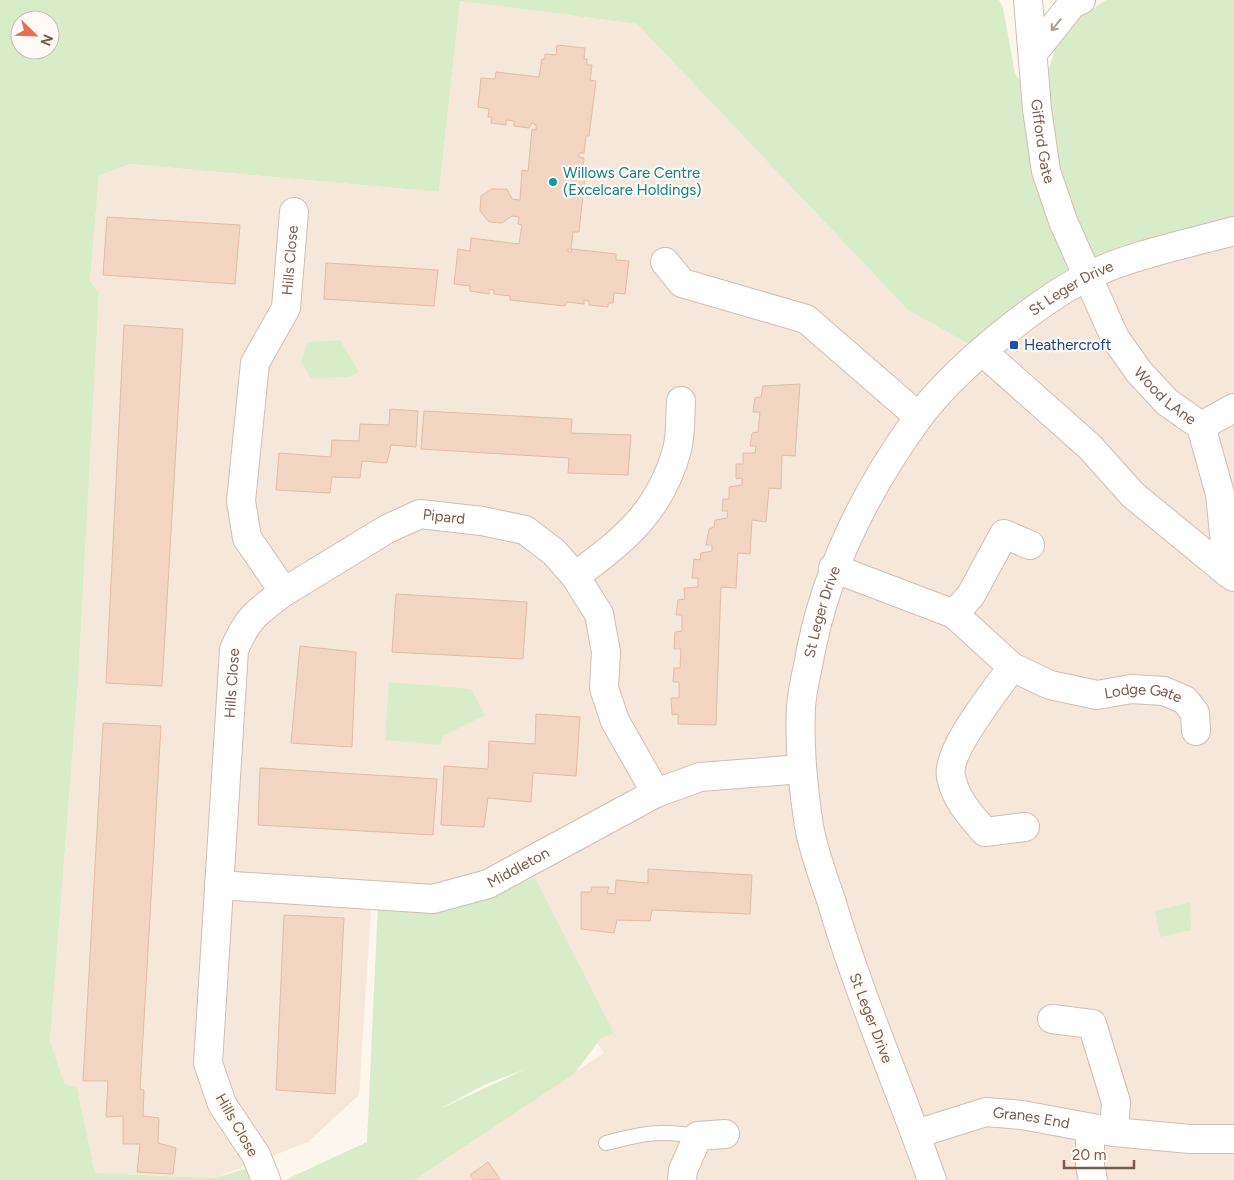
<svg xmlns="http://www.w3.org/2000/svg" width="1234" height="1180" viewBox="0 0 1234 1180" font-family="Figtree,sans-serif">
<rect width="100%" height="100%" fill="#fdf6ec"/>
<path fill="#f5e8da" d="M460,1l177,23 270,285 127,1 200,-79v949h-822l192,-127 -117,-169 -115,12 -13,199 -51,47 -93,36 -120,-5 -18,-86 -12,-1 -15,-45 28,-358 21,-390 -9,-13 9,-104 31,-12 309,28z"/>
<path fill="#d8ecc9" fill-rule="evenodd" d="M0,0h999l4,8 12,65 22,36 21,-70 6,-11 42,-28h128v231l-85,23 -166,98 -76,-43 -270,-285 -177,-23 -21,191 -309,-28 -31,12 -9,104 9,13 -21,390 -28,358 15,44 12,2 18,86 120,5 33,-10 18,12h-266zM20,20h30v30h-30z
M340,340l19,32 -10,5 -38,1 -10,-16 7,-20z
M389,682l82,7 14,26 -42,21 -2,9 -56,-5z
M535,878l79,155 -13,5 -27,36 -160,106h-129l82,-38 11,-238 77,4zM526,1069l-82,38h-1l43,-23z
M1190,902l1,28 -31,7 -5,-26z"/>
<path fill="#f3d5c3" stroke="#e6bba3" d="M557,45l28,3 -1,11h3v6h5l-2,15 6,1 -7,55h-3l-2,17h-5v4l5,1 -2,17 3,1 -6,56h-6l-2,17h-3v3h3l1,-3 44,5v6l13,1 -4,33 -11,-1 -1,10h-5v4l-19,-2v-4l-5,-1v4l-17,-2 -2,4 -55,-6v-4l-16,-2v-4l-5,-1v5l-19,-3v-5l-16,-2 4,-35 12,2 1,-13 48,6 3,-19 -4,-1 1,-7 -7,-1 -10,7 -13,-1 -9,-11 1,-15 11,-7h15l5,10 8,1 2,-30 6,1 4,-42 4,1v-5l-4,-2 -3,5 -15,-2v-5l-8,-1v5l-15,-2 1,-6h-4l1,-8 -11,-2 3,-29 14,1 1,-7 43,5 3,-18h3v-5l11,1z
M107,217l133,8 -5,59 -132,-9z
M326,263l112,7 -4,36 -110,-7z
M124,325l59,4 -21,357 -56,-3z
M800,384l-5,72 -13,-1 -1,34 -12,-1 -3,34 -14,-2 -2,34 -12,-1 -2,35 -15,-1 -5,138 -38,-1v-10l-6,1 -1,-17h8v-16h-6l1,-14h6l1,-19h-7l1,-17 7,-1v-16h-6l2,-15 7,-1 -1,-11 14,-1v-9h-6l2,-19 6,1 1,-7 11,-2v-6h-6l3,-16 5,-2 1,-7 12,-2 1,-7h-6l1,-12h6v-12l13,-2v-7l-6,1v-15h7v-11h12l1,-7h-6l2,-13 6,-1 2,-20h-7l2,-14 6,-1 2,-11z
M390,409l28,2 -2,36 -25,-2 -4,18 -25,-2 -2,17 -28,-1 -2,16 -54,-3 3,-37 52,4 1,-17 27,1 1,-17 29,1z
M424,411l148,8 -1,14 60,2 -3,40 -60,-2 1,-15 -148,-9z
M396,594l131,8 -4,57 -131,-7z
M300,646l56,6 -4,95 -61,-4z
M536,714l44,3 -4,59 -43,-3 -2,29 -43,-4 -4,29 -43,-2 3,-59 44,3 1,-28 46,3z
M103,723l58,3 -21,363 4,1 -1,26 16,2 -1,25 18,5 -3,26 -36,-2 3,-28h-17v-28l-17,1 2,-36h-25z
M260,768l177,11 -4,56 -175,-10z
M648,869l104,6 -2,39 -98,-4 -2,11 -33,-1 -3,13 -33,-4v-37h10l1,-5h17l-2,6 8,1 1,-14 32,3z
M284,915l60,3 -9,176 -59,-4z
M488,1162l12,17 -26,1 -4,-5z"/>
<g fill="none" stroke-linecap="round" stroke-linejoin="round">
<defs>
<path id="service" d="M606,1143c38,-10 53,-13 92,-7"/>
<g id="minor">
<path id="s1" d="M1028,0l9,109 9,62 17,50 52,117 24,34 28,30 34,24 19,68 8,79 6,4"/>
<path d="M1034,52l38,-48 9,-4"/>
<path d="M665,262l17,21 124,36 113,98"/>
<path d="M983,352l107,95 43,48 95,78"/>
<path d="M1201,426l33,-18"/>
<path id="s2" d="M833,568l121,46 58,53 38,18 47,10 34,-6 33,2 21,9 10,13 1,18"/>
<path d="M575,576c49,-35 85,-65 102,-126 4,-15 3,-34 4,-49"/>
<path id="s3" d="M284,592l103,-63 33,-15 62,7 43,9 29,22 21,24 24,38 7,38 -2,36 11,33 41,72"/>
<path d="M954,614l17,-19 33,-61 26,11"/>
<path d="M1012,667c-16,23 -67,85 -61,110 5,23 19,38 34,55l40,-5"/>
<path id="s4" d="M219,885l214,14 55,-15 168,-91 44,-16 102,-8"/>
<path d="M1052,1019l40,5 24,78 -2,30"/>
<path d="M1090,1128v38l3,14"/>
<path id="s5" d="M916,1134l70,-22 36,3 92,17 76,7h44"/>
<path id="s6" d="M266,1180l-10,-25 -34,-51 -14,-41 26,-413c13,-32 24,-39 50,-58l-37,-54 -6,-37 14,-138 31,-55 8,-96"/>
<path d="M682,1180l1,-10 15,-34 27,-2"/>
</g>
<g id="tertiary">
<path id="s7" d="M932,1180c-33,-94 -73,-185 -101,-280 -8,-24 -18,-50 -22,-74 -6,-39 -10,-80 -8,-119 1,-14 4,-28 7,-41 15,-90 57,-175 110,-248 35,-48 116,-114 168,-141 44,-22 101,-33 148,-46"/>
</g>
</defs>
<use href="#service" stroke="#d1beb0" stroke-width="16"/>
<use href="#minor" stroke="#d1beb0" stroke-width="30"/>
<use href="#tertiary" stroke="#d1beb0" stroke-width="30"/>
<use href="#service" stroke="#fff" stroke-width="14"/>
<use href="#minor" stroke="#fff" stroke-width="28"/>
<use href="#tertiary" stroke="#fff" stroke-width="28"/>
</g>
<defs><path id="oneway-shaft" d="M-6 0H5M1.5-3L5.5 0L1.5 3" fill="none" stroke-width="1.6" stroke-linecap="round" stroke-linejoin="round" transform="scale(1.25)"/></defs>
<use stroke="#af9d94" href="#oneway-shaft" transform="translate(1056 25) rotate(129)"/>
<circle fill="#0f9aa8" stroke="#fffaf3" stroke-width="2" cx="553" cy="182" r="5"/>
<rect fill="#1a4fb4" stroke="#fffaf3" stroke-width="2" x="1009" y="340" width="10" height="10" rx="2.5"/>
<g text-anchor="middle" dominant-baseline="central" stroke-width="4.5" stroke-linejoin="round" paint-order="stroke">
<g font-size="15" fill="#7a5c4d" stroke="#fffaf3">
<text stroke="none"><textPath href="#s1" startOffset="142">Gifford Gate</textPath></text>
<text stroke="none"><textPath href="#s6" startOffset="976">Hills Close</textPath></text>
<text stroke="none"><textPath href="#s7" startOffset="1012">St Leger Drive</textPath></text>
<text stroke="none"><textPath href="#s1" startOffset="430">Wood LAne</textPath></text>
<text stroke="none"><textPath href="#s3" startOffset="181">Pipard</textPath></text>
<text stroke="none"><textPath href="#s7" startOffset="592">St Leger Drive</textPath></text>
<text stroke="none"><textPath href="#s6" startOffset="512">Hills Close</textPath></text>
<text stroke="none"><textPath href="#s2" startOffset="345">Lodge Gate</textPath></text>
<text stroke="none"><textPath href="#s4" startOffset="306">Middleton</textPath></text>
<text transform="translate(871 1018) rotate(69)">St Leger Drive</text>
<text stroke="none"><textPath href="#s5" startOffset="119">Granes End</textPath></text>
<text transform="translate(237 1125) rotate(60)">Hills Close</text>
</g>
<g font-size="15" fill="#0d838f" stroke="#fffaf3" text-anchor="start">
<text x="563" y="173">Willows Care Centre<tspan x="563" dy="17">(Excelcare Holdings)</tspan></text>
</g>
<g font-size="15" fill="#164399" stroke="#fffaf3" text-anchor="start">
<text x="1024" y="345">Heathercroft</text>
</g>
</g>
<g transform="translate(35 35) rotate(113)"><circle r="24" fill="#fffaf3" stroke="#cabbb1"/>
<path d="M0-4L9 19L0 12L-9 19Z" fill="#e76f51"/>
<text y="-8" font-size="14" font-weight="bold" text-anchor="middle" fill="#7a5c4d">N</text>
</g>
<path d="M1064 1160v8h70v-8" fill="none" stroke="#7a5c4d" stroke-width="2.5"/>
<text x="1072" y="1160" font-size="15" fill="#7a5c4d" stroke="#fffaf3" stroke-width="4" paint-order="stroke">20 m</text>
</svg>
